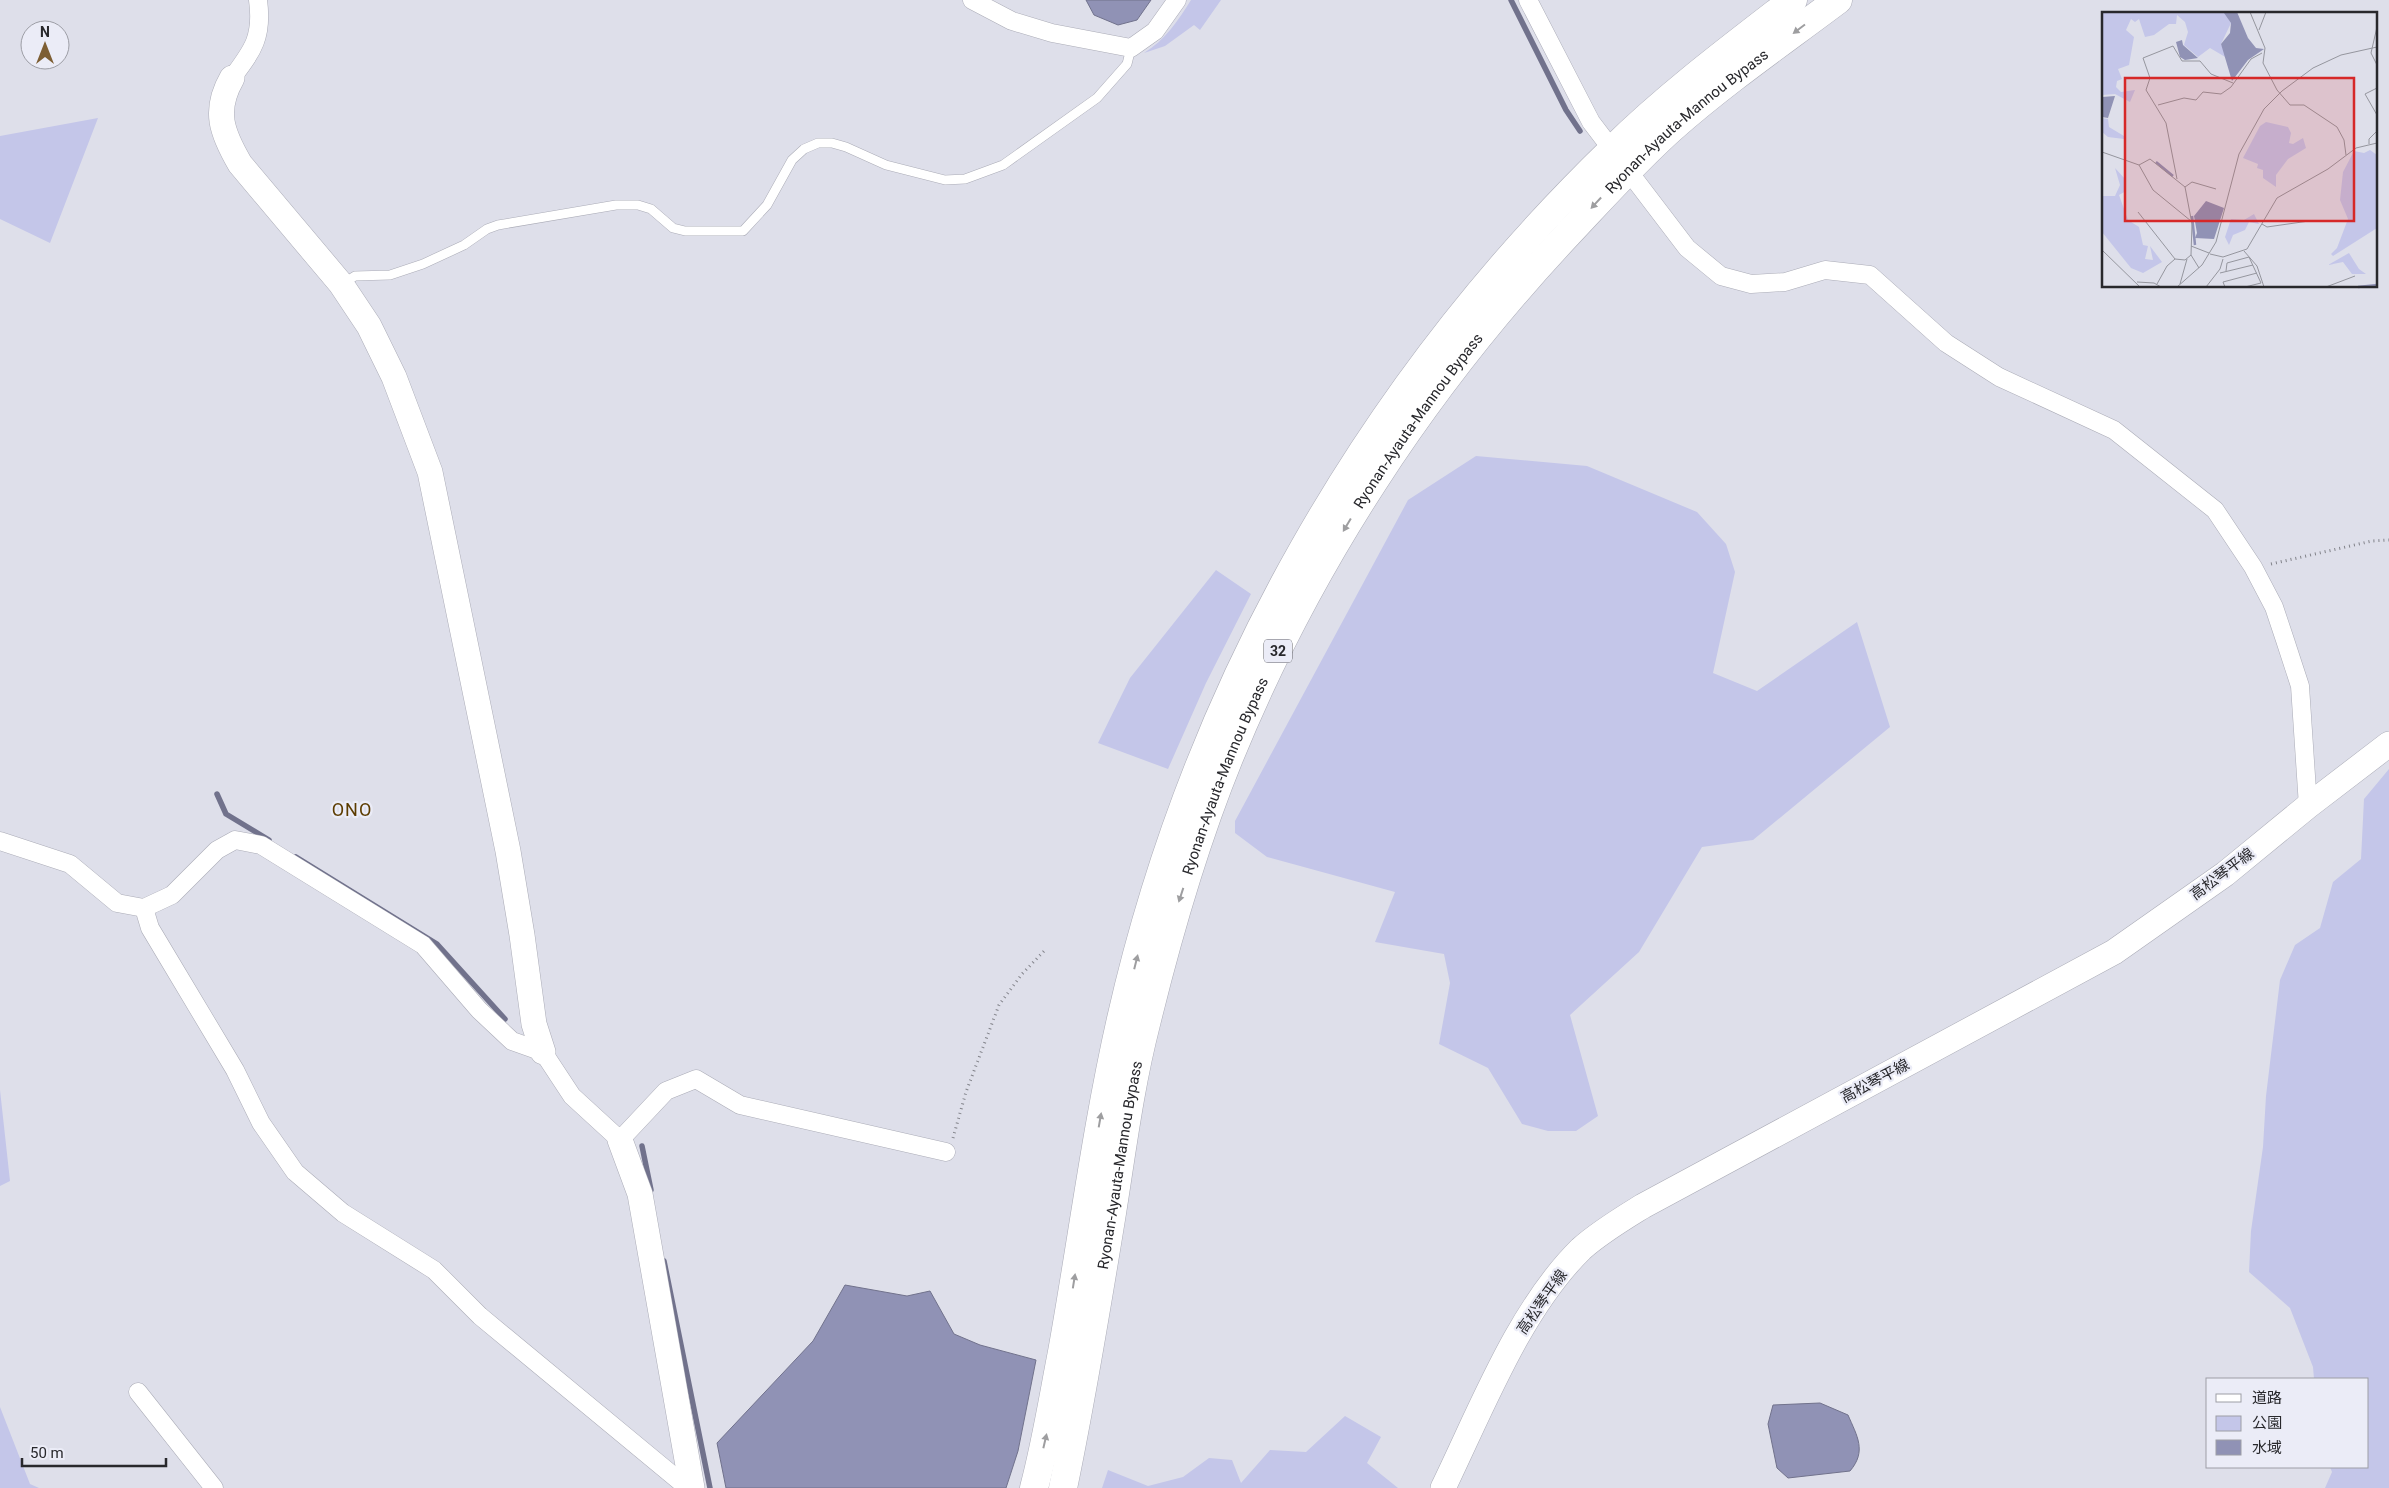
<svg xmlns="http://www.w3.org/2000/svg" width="2389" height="1488" viewBox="0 0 2389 1488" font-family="Roboto,'Noto Sans JP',sans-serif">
<rect width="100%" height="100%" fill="#dedfea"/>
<path fill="#c4c6e9" d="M1191,0h30l-21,30 -6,-5 -29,21 -21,7c21,-13 34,-32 47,-53z
M98,118l-48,125 -50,-24v-83z
M1476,456l111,10 110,46 29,32 9,28 -22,101 44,18 100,-69 33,105 -137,113 -51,7 -63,105 -69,63 28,101 -22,15h-28l-26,-7 -34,-56 -49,-24 11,-61 -6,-29 -69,-12 20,-50 -128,-35 -32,-24v-12l173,-321z
M1216,570l35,24 -45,89 -38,86 -70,-26 32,-65z
M2389,769v719h-64l7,-16 -2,-5h38v-88h-54l-1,-12 -23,-59 -41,-36 2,-41 12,-84 3,-51 14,-116 15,-35 25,-17 13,-46 28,-23 3,-60z
M0,1090l10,91 -10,5z
M0,1407l30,77 9,4h-39z
M1345,1416l36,21 -14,26 31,25h-296l6,-18 40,16 35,-9 26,-19 23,2 9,23 29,-33 36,2z"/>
<path fill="#9092b5" stroke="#71728c" d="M1086,0h65l-14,20 -19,5 -24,-10z
M845,1285l62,11 23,-5 24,43 26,11 56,15 -18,91 -12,37h-280l-9,-45 96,-102z
M1820,1403l28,12c9,21 19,36 2,56l-62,7 -11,-10 -9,-44 5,-19z"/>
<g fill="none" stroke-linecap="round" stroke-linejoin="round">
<path stroke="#71728c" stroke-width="5.5" d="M1511,0l55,110 14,21
M217,794l9,20 43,26
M296,857l141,87 68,75
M642,1146l9,44
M664,1261l46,227"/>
<defs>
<path id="lane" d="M342,284l13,-8 35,-1 33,-11 41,-19 23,-16 11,-4 118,-20h22l13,4 22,19 12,3h58l24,-26 25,-45 12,-11 14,-6h14l14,4 40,18 59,15 20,-1 38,-14 94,-67 30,-34 4,-16"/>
<path id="street" d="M972,0l40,21 40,12 79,15 24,-17 22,-31
M1528,0l63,122 96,126 34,28 30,8 34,-2 40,-12 45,5 76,68 53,34 115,53 101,80 38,57 21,40 11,33 15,46 8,120
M232,78c21,-28 31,-41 26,-78
M0,841l70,23 47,39 27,5 28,-13 45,-45 18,-10 26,5 162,100 56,65 33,31 31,11 29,44 48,44 46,-49 30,-12 44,26 206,47
M144,908l6,20 85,142 26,53 34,49 48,41 91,57 46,46 208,172
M138,1392l76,96"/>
<path id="secondary" d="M232,78c-19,33 -10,55 8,86l101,120 28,42 25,51 36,95 78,379 14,84 12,89 9,28
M620,1140l20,54 52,294
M1443,1488c38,-78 76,-178 138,-239 19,-17 41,-30 62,-43l471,-254 111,-78 83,-68 81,-62"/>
<g id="highway">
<path d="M1034,1488c12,-45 19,-90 28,-136 20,-111 34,-223 59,-333 75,-331 248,-634 492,-870 55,-54 119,-102 180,-149"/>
<path id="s1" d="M1063,1488c19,-91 34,-183 49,-275 10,-63 18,-127 34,-189 22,-90 48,-180 83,-266 79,-194 196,-372 339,-524 34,-36 67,-73 104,-106 52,-46 110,-86 166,-128"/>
</g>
</defs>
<use href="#lane" stroke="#abacb7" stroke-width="10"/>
<use href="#street" stroke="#abacb7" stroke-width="19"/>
<use href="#secondary" stroke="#abacb7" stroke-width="26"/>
<use href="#highway" stroke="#abacb7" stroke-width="29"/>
<path stroke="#82838a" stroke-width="3" stroke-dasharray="1 4" stroke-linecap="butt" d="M2271,564l101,-23 17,-1
M953,1138l13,-46 33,-87 23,-31 24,-25"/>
<use href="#lane" stroke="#fff" stroke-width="9"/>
<use href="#street" stroke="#fff" stroke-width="18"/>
<use href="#secondary" stroke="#fff" stroke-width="25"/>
<use href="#highway" stroke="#fff" stroke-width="28"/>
</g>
<defs><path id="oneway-solid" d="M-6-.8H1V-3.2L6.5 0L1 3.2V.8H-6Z" transform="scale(1.25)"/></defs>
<g fill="#9e9ea0">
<use href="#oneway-solid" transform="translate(1799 29) rotate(143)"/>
<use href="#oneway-solid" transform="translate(1596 203) rotate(133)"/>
<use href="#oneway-solid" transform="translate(1347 525) rotate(121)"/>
<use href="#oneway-solid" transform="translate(1181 895) rotate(108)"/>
<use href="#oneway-solid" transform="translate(1136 962) rotate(-76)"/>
<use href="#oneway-solid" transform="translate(1100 1120) rotate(-80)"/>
<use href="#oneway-solid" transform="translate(1074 1281) rotate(-81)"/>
<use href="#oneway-solid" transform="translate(1045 1441) rotate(-77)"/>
</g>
<g text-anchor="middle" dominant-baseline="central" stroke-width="4.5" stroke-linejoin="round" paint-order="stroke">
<rect fill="#ebecf7" stroke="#626369" stroke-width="1" x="1264" y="639.5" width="28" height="23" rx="4"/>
<g font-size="14" font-weight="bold" fill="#28282c">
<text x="1278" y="651">32</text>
</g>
<g font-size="15" fill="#28282c" stroke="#ebecf7">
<text stroke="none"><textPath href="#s1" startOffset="1542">Ryonan-Ayauta-Mannou Bypass</textPath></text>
<text stroke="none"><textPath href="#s1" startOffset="1138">Ryonan-Ayauta-Mannou Bypass</textPath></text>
<text stroke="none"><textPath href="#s1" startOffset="732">Ryonan-Ayauta-Mannou Bypass</textPath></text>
<text transform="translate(2222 874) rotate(-37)">高松琴平線</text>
<text transform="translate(1875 1081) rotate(-28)">高松琴平線</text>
<text stroke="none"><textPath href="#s1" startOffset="328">Ryonan-Ayauta-Mannou Bypass</textPath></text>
<text transform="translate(1542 1302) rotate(-55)">高松琴平線</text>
</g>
<g font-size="18" letter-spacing="1" fill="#5c3c01" stroke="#ebecf7">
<text x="352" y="809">ONO</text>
</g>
</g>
<g transform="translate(2102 12)">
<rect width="275" height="275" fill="#dedfea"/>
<path d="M0,0h123l6,11 -10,21 6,14 -17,-10 -12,9 -14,-12 4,-13 -3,-10 -8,-7 -1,9h-7l-15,11 -9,2 -6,-18 -4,3 -4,-3 -5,11 8,7 -5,28 -11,4 4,10 -5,2 -1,6 5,5 14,-2 -5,12 -15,-8 -13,1zM0,106l6,1 1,8 15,9v3l-16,-2 -6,-5zM164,110l22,5 3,6 -2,10 4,1 10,-6 3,10 -18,11 -12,16v12l-13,-9v-8l-6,-2 1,-4 -15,-6 17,-32zM268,138l7,5v73l-44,28 -2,-2 6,-6 11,-29 -8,-19 3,-28 11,-21 10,2zM13,156l10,11 1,12 -7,4 9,25 11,7 4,18 5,1 -3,13 8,1 -3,-14 12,16 -19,11 -12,-5 -29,-36v-36h13l5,-11zM152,202l5,10 -10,-2 -4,8 -12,5 -4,10 -4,-8 6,-18 13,1zM247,241l10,16 7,5h-14l-9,-12 -15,3z" fill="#c4c6e9"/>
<path d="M135,0l11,26 8,10 8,1 -16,11 -16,21 -11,-37 9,-11 1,-10 -7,-10zM80,28l1,5 15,13 -13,2 -5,-3 -4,-15zM13,84l-7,22 -6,-1v-20zM104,189l18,7 -10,31 -19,-1 2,-5 -3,-17z" fill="#9092b5"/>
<path fill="none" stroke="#9092b5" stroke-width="2.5" d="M54,150l17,14M90,204l3,29M256,275l19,-2"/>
<path fill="none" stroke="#95969e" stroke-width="1" d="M148,0l15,36 -2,15 14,27 13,15h14l33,22 7,13 2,15M275,15l-6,26 6,12M157,18l7,-18M275,76l-12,6 12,21M56,93l26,-7 12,2 7,-8 18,2 10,-7 20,-28 11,-6M267,132v-5l8,-8M0,140l37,13 11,-6 35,28 7,37 -1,31 8,13M37,153l14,25 38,31M75,167l-11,-56 -20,-33 4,-12 -7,-20 30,-12 9,15h18l11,13 22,9M83,175l7,-5 24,7M36,200l37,47 10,1 6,-5M160,212l5,3 42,-6M89,234l18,7M0,238l38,37M142,239l13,15 7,21M108,242l13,3 24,-8 30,-51 51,-29 28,-21 21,-5M124,259l1,-8 22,-6 12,26 -16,4M118,261l33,-8M35,270l17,1 7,4M55,272l10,-18 8,-7M78,272l7,-25M75,275l25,-22 14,-23 23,-88 25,-45 18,-18 31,-23 28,-13 36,-8M104,275l14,-18 3,-10M123,275l-2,-5 34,-9M224,275l29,-11"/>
<path fill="#d62828" fill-opacity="0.15" stroke="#d62828" stroke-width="2.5" d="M23,66h229v143h-229z"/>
<rect width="275" height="275" fill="none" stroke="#28282c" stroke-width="2.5"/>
</g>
<rect x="2206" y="1378" width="162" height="90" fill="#ebecf7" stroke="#9d9ea6"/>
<rect x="2216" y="1394" width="25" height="8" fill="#ffffff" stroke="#9d9ea6"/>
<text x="2252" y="1403" font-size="15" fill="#28282c">道路</text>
<rect x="2216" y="1416" width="25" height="15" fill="#c4c6e9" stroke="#9d9ea6"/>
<text x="2252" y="1428" font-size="15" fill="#28282c">公園</text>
<rect x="2216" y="1440" width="25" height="15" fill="#9092b5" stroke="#9d9ea6"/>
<text x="2252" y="1453" font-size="15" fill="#28282c">水域</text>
<g transform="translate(45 45)"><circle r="24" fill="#ebecf7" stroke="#9d9ea6"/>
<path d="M0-4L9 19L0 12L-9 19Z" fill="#7d5e33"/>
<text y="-8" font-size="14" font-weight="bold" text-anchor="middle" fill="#28282c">N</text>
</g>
<path d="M22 1458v8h144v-8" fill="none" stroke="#28282c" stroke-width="2.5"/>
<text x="30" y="1458" font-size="15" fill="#28282c" stroke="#ebecf7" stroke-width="4" paint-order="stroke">50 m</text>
</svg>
